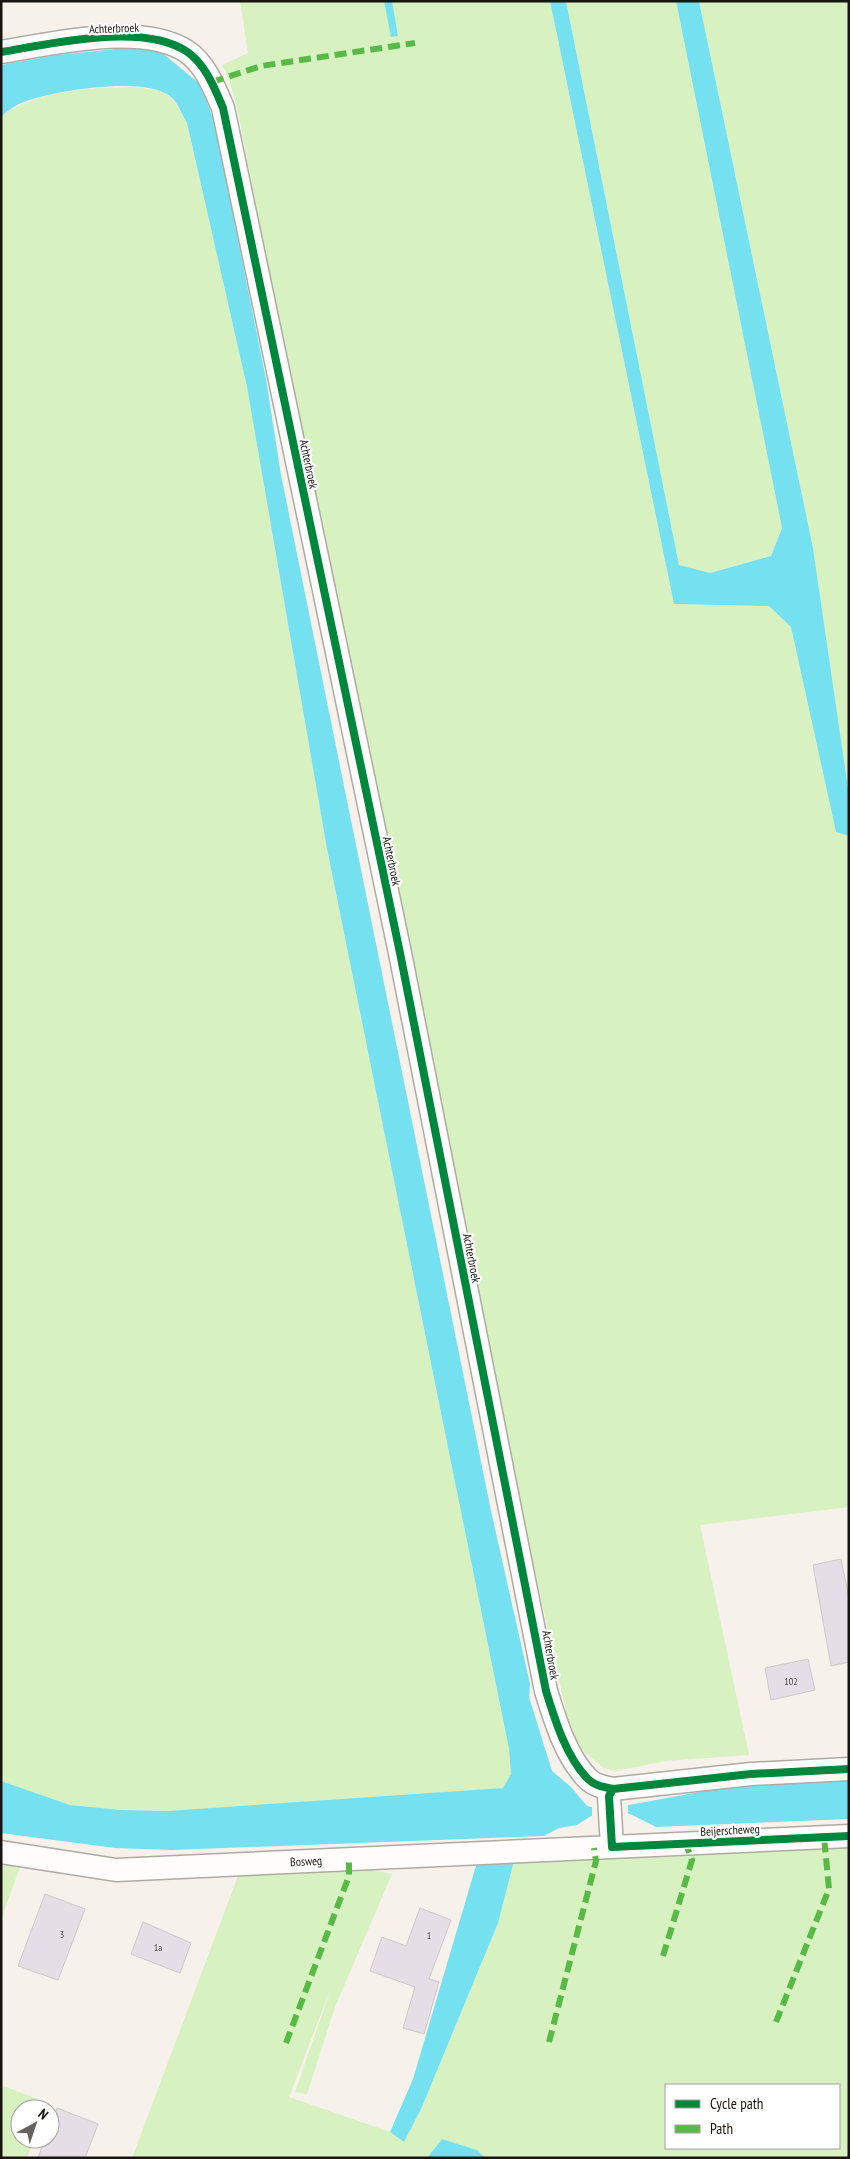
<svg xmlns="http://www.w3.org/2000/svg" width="850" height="2159" viewBox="0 0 850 2159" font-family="'PT Sans Narrow',sans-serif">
<rect width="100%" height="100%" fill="#f7f1eb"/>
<path fill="#d7f1c1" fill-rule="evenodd" d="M240,1h144l8,36 6,-1 -6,-35h158l124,603 95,2 22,21 45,205 13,4v671l-149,18 49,230 -84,6 -49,10 -12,-3 -19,-15 -15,-23 -39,-177 -241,-1154c-12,-76 -25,-150 -40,-225 -7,-34 -12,-79 -28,-109l26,-12z
M566,1h110l106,527 -11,28 -61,17 -31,-7z
M699,1h150v794l-36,-247z
M131,87c37,3 38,4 56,36l60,264 80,462 182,900 2,25 -7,14 -237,18 -100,5 -46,-1 -51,-5 -69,-24v-1665c39,-26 85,-28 130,-29z
M849,1843v315h-364l-8,-8 -35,-11 -15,19h-295l109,-290 135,-5 -3,7 19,4 -57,133 -28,87 -12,-2 36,-104 -42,109 101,35 14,10 18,-35 76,-184 17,-66zM666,2085h173v63h-173z
M1,1856l22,3 -22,60z
M1,2085l47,18 -3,6h-25v30h14l-7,19h-26z"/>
<path fill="#75e1f0" d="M384,1h8l6,35 -7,1z
M550,1h16l113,564 31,8 61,-17 11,-28 -106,-527h23l114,547 36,247v41l-13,-4 -45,-205 -22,-21 -95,-2z
M136,47l25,5 39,32 14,37 52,258 15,96 210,1036 39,173 -1,13 23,74 19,16 16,19 4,1 38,-2 114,-21 106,-3v38l-193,8 -26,-13 -39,2 -14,9 -18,3 -15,8 -372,14 -57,-2 -114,-15v-52l69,24 51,5 46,1 336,-23 8,-14 -2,-25 -182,-900 -80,-462 -60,-264c-5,-8 -9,-20 -16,-26 -25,-22 -120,-6 -150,6 -7,3 -14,9 -20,13v-51l56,-10z
M515,1857l-17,66 -76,184 -18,35 -14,-10 23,-53 65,-220z
M442,2139l35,11 8,8h-58z"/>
<path fill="#f7f1eb" d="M628,1804v12l-36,1v-12z"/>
<path fill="#e5dee6" stroke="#cdc9c8" d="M841,1559l8,39v64l-18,4 -18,-101z
M808,1659l7,31 -44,10 -6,-32z
M45,1894l40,15 -27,71 -40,-14z
M420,1908l31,12 -22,59 10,3 -15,52 -21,-6 12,-41 -45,-16 12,-34 24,9z
M143,1922l48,21 -11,30 -49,-19z
M57,2108l41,16 -13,34h-47l7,-19h5v-13z"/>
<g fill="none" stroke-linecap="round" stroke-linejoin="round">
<defs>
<path id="minor" d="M1,52c50,-8 140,-30 185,-1 19,12 29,38 37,57l177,845 146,738c9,29 20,66 42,88 7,7 16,8 25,10l138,-15 98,-5
M612,1847l-3,-51 4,-7
M1,1852l115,18 733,-34"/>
</defs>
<use href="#minor" stroke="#aeaaa5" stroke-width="25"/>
<use href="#minor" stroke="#fefdfc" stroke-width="22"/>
<path stroke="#58b947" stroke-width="6" stroke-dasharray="12 6" stroke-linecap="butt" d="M212,82l49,-16 154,-23
M663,1956l29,-96 -6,-16
M776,2022l53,-133 -5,-52
M549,2042l47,-181 -2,-13
M286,2043l63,-167v-17"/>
<defs>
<path id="cycleway" d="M1,52c50,-8 140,-30 185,-1 19,12 29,38 37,57l177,845 146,738c9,29 20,66 42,88 7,7 16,8 25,10l138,-15 98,-5
M613,1789l-4,7 3,51 237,-11"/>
</defs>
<use href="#cycleway" stroke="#fff" stroke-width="11"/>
<use href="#cycleway" stroke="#00873e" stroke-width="8"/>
</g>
<g text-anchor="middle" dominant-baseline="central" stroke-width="4.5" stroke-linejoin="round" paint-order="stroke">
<g font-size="10" fill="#4b4746">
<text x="791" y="1681">102</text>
<text x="62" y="1934">3</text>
<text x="429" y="1935">1</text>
<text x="158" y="1947">1a</text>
</g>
<g font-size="12" fill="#181510" stroke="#fff">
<text transform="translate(114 28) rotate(-2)">Achterbroek</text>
<text transform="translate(309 464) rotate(78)">Achterbroek</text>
<text transform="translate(392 861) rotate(78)">Achterbroek</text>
<text transform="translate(472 1258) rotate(79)">Achterbroek</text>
<text transform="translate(551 1655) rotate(80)">Achterbroek</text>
<text transform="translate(730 1830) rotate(-3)">Beijerscheweg</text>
<text transform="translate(306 1861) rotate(-3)">Bosweg</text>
</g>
</g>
<rect width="850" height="2159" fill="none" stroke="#181510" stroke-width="5"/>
<rect x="665" y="2084" width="175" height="65" fill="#ffffff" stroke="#a3a19f"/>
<rect x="675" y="2100" width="25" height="8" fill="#00873e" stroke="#a3a19f"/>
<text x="710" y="2109" font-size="15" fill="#181510">Cycle path</text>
<rect x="675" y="2125" width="25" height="8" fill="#58b947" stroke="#a3a19f"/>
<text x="710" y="2134" font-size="15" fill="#181510">Path</text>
<g transform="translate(35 2124) rotate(40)"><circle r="24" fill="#ffffff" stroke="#a3a19f"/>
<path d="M0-4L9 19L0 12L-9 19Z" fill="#66625d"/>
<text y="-8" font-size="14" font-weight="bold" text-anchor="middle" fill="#181510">N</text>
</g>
</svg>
